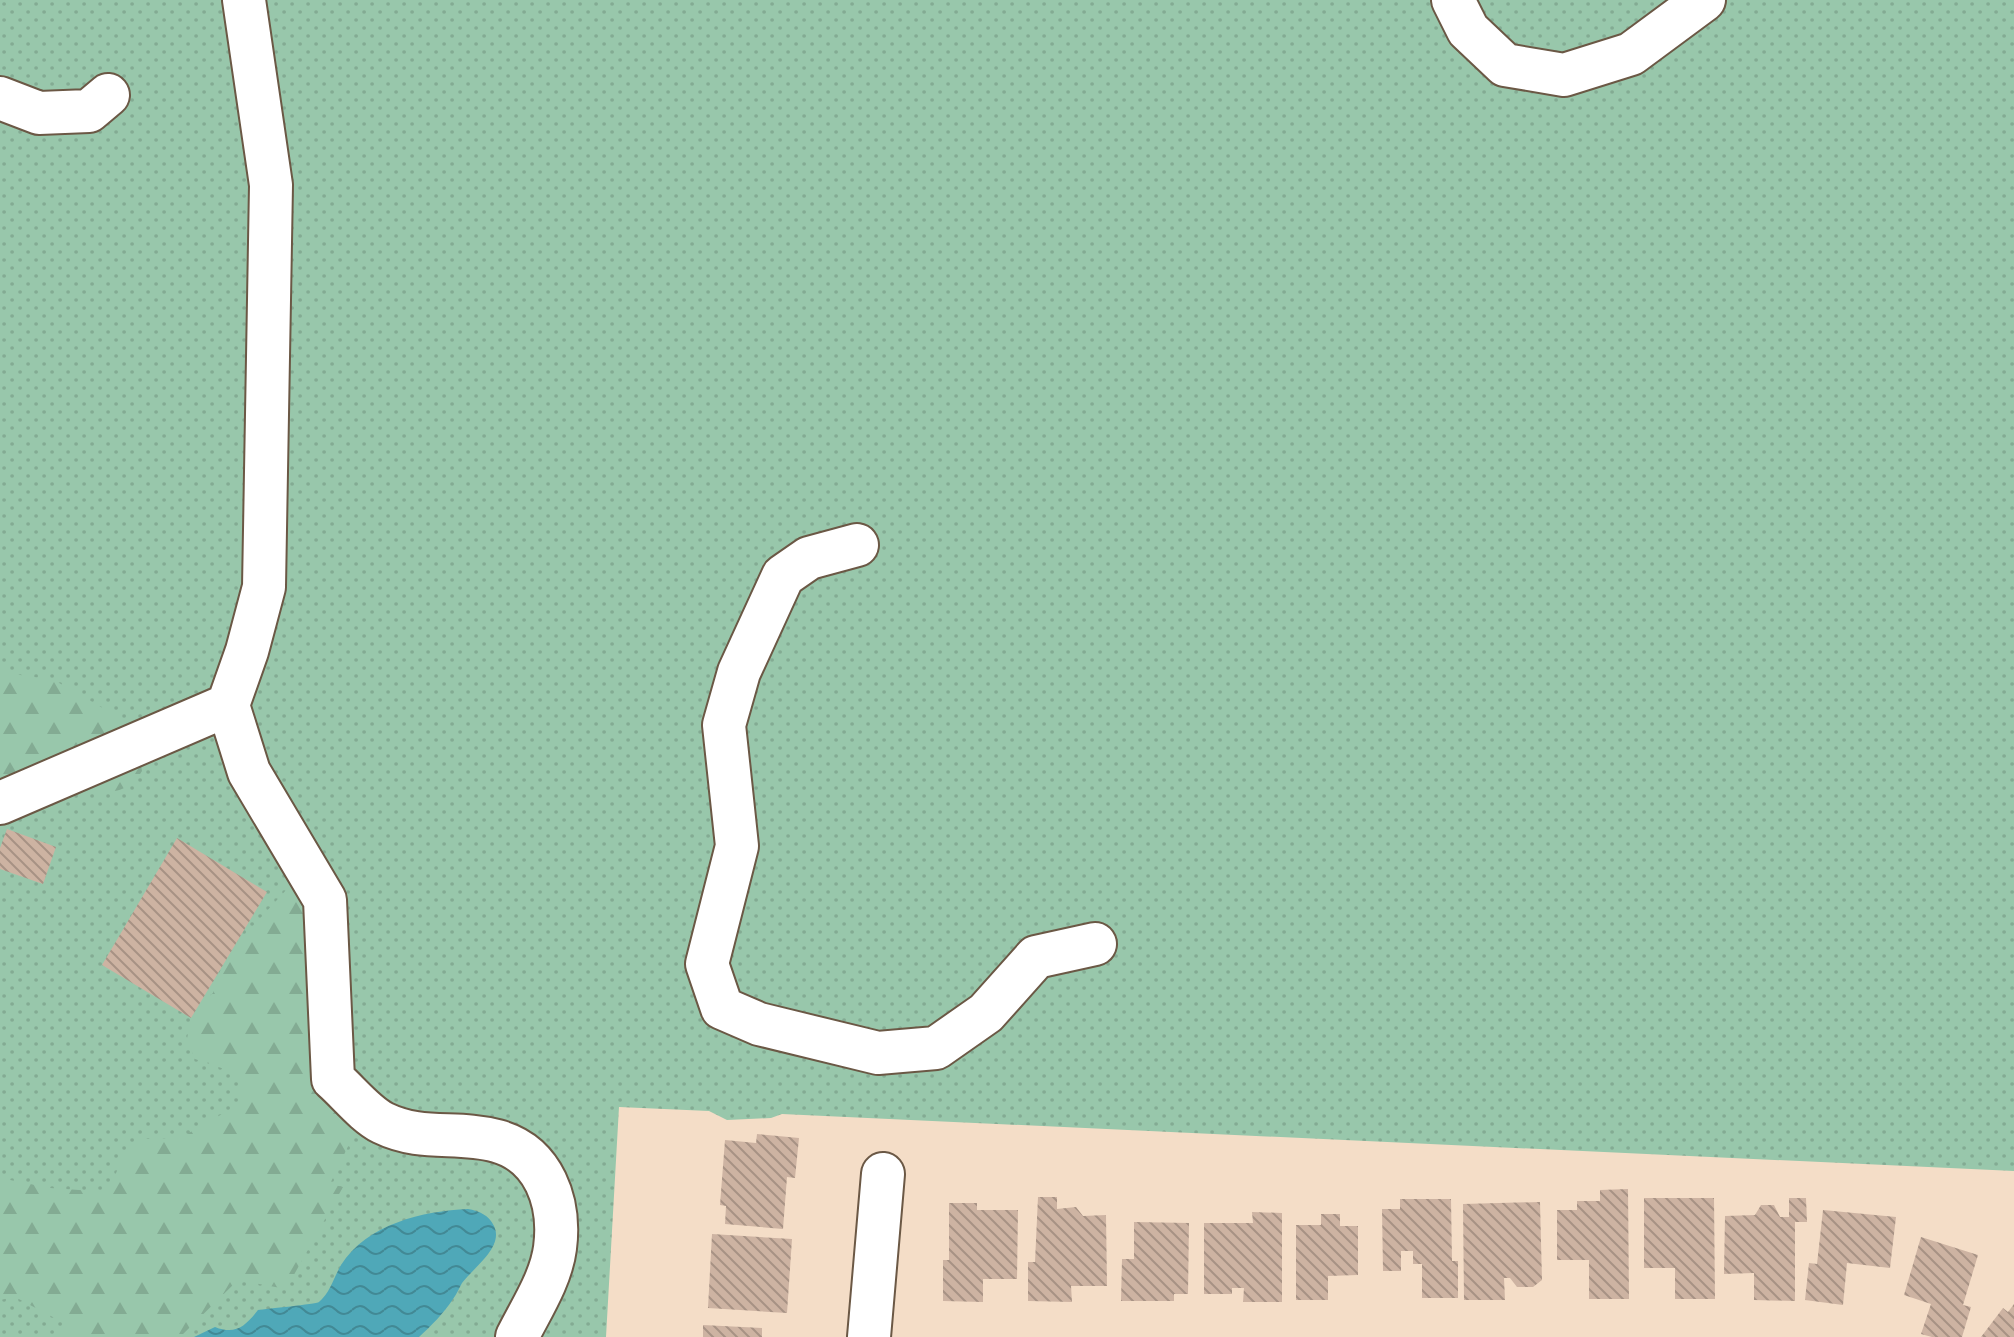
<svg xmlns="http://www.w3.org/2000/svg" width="2014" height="1337" viewBox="0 0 2014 1337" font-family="'Roboto Condensed',sans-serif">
<defs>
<pattern id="grass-dots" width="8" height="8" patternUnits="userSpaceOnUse" patternTransform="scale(2)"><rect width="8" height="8" fill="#98c7ab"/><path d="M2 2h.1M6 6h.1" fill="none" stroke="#83ab93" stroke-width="1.8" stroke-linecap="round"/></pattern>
<pattern id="forest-firs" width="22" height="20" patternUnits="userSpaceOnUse" patternTransform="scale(2)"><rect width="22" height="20" fill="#98c7ab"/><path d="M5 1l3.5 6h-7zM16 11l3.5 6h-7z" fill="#83ab93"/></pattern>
<pattern id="water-waves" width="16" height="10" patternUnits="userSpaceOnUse" patternTransform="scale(2)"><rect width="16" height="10" fill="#4fa8b8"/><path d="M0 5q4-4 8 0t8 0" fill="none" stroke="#428995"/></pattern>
<pattern id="building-back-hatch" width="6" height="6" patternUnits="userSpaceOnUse" patternTransform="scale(2)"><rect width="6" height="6" fill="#cdb3a2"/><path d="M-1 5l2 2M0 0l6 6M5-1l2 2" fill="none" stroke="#a79284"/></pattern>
</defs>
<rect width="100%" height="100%" fill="#f4ddc7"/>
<path fill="url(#grass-dots)" d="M0,0h2014v1171l-1232,-57 -11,4 -44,2 -18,-9 -90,-4 -13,230h-606z"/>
<path fill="url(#forest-firs)" d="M0,672l54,8 80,46 8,45c-24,42 -81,9 -117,5 -8,-1 -17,0 -25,1z
M309,887l54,228 -33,69 13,3 -57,102 -48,-9 -58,57h-114l-2,-14 -49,-26 -15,3v-122l50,10 58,4 14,-33 23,-20 35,-1 58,-33 2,-21 -4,-11 -41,-14 -8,-20 4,-21 8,-13 14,-12 6,-20 14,-25 54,-59z"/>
<path fill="url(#water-waves)" d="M468,1209c11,2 21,6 26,17 10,21 -20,41 -32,57 -3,5 -5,11 -9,16 -9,14 -22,27 -34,38h-225l21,-10c20,8 30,0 43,-17 8,-1 58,-6 61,-8 11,-9 15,-25 22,-37 26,-41 82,-54 127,-56z"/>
<path fill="url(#building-back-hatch)" d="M7,829l49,18 -13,37 -43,-15v-21z
M177,838l90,54 -76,126 -89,-53z
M757,1134l42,4 -4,40 -8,-1 -4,52 -58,-5 1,-18 -6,-1 5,-65 31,3z
M1628,1189l1,110h-40v-39h-32v-50h20v-9h23v-11z
M1038,1197h19v12l19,-2 7,9 23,-1 1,71h-36l1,16 -44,-1v-39h7z
M1644,1198h70l1,101h-40v-31h-31z
M1789,1198h17l1,24h-12v79l-41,-1v-27l-30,1 1,-58 30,-1 6,-10h13l6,12h9z
M1400,1199h51l1,62h6v37h-36v-34h-9v-13h-12v20h-18l-1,-62h18z
M1540,1202l2,78 -9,7h-16l-7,-9h-6l1,22h-41l-1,-96z
M949,1203h28v7h41l-1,69h-34v23l-40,-1v-41h6z
M1823,1210l73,7 -6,51 -43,-5 -4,42 -38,-5 4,-37 8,1z
M1252,1212l30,1v89h-39l1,-14h-12v6h-28v-71h49z
M1321,1214h19v12h18v49l-30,1v24h-32v-75h25z
M1134,1222l55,1 -1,71h-14v7h-53l1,-42h12z
M712,1234l80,5 -5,74 -79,-5z
M1921,1237l57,18 -15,50 8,2 -9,30h-30l-11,-3 10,-30 -27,-9z
M2014,1304v33h-33l22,-29 5,4z
M703,1325l59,3v9h-59z"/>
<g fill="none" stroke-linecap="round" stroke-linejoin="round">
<defs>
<path id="minor" d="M244,0l27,185 -7,402 -17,64 -19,54 21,67 76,128 8,179c15,13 32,35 50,44 39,19 74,7 114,18 47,13 64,61 58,107 -4,31 -24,61 -38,89
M1453,0l15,30 37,35 59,10 67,-21 73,-54
M0,98l39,15 50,-2 19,-16
M857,545l-48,13 -26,18 -44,96 -15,53 13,121 -30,118 15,44 37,16 119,29 58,-5 50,-35 50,-56 59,-13
M0,803l228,-98
M869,1337l14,-163"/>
</defs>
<use href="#minor" stroke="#6b5845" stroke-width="46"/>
<use href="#minor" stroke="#fff" stroke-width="42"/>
</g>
</svg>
